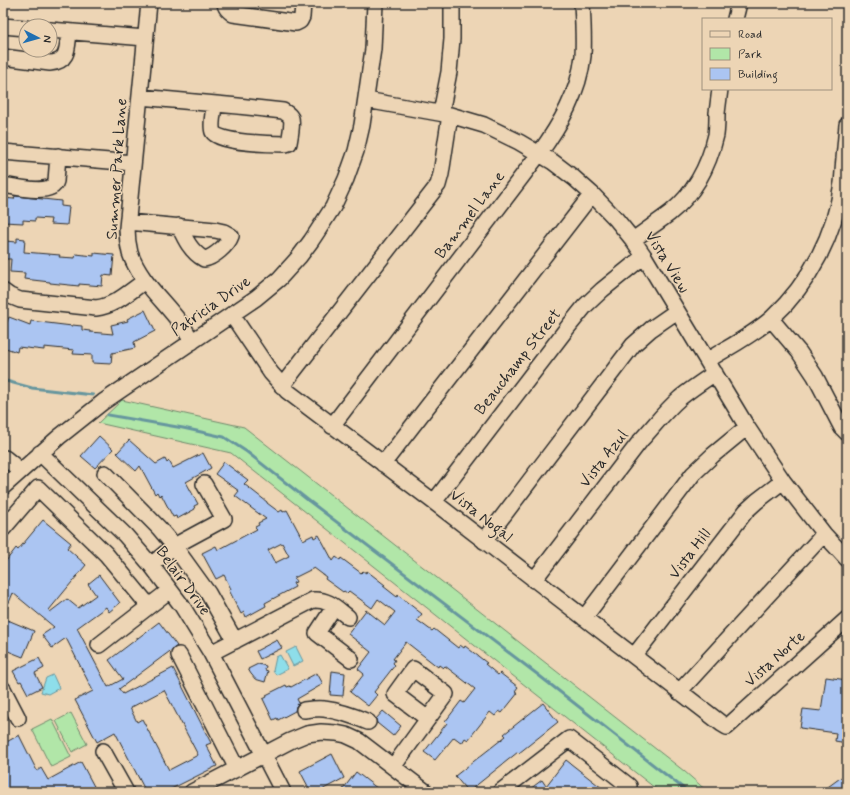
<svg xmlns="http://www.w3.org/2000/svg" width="850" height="795" viewBox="0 0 850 795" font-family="Mynerve,sans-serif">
<rect width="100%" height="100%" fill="#edd5b5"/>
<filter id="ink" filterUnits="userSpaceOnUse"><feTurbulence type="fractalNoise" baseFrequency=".025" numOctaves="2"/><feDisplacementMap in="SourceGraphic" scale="8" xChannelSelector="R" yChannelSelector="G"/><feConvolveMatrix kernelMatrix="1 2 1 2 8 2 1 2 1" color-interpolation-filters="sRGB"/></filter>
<g filter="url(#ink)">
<path fill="#b1e6a8" stroke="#6e886a" d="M122,400l122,27 440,344 24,21h-48l-429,-339 -133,-30z
M71,713l16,31 -15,8 -16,-31z
M52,719l19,38 -20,10 -19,-38z"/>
<path fill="#8edeea" stroke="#66969e" d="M296,647l7,14 -10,5 -7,-14z
M280,655l8,14 -12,6 -3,-4 3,-14z
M53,675l6,13 -11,6 -7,-2 5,-14z"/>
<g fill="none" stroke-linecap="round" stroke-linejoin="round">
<path stroke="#66969e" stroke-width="3" d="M3,379l3,2 26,7 61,7
M108,415l75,13 41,9 23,15 62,49 228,173 151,118"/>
</g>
<path fill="#abc5f2" stroke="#2b2b2b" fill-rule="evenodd" d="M15,196l46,5v5l8,1 -2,18 -17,-1 1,-5 -16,-1v3l-12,-1v3l-20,-1v-24l11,1z
M17,238l8,1 -1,13 36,3 -1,2 16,1 1,-4 18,2v-3l20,2 -2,21 -9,-1 -1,11 -23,-2v2l-29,-3v-1l-26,-3 1,-6 -15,-1 1,-13h-8l2,-18 12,1z
M145,310l10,21 -21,11 1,6 -23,5 -1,11 -19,-1v-8l-19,-1 1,-4 -30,-3v3l-26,-3 -1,5 -14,-5v-28l4,3 2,-5 21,8 1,-4 41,5v-1l10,1v4l8,1v1l23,2 -2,-9 17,-4 -1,-2z
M99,436l14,13 -18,19 -14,-12z
M129,440l27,24 9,-5 2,4 2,-2 4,7 30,-15 8,15 -25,14 12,22 -4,2 1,3 -18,10 -1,-3 -3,1 -12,-23 -2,2 -2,-4 -2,2 -15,-28 -4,5 -19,-18z
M224,462l24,18 -4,4 23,18v1l12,9 3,-2 1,2 4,-2 16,30 10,-5 1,3 5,-3 14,26 3,-4 4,3 1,-2 20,15 2,-2 3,2 1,-2 18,14 -2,1 14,11 1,-2 24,19 -5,6 15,11 2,-2 24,19 2,-3 4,3 1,-2 22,17 -2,1 13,11 2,-2 18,14 -3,4 3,2 -16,20 -3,-2 -4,5 -5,-4 -22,28 -3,-2 -3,5 -8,-6 -19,23 -11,-8 23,-29 -2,-1 16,-21 3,2 11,-14 -30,-23 -2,2 -4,-3 -1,2 -32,-25 -13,17 2,1 -2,3 2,2 -21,27 3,3 -9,11 -18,-14 14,-18 -6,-5 13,-17 -23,-18 18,-24 19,15 10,-13 -17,-13 -6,9 -23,-17 -2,2 -3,-2 -1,1 -18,-13 1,-2 -12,-9 -20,10 2,4 -3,1 2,4 -30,16 1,3 -20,11 -2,-5 -3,2 -12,-24 2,-1 -7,-14 -8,4 -14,-26 14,-7 2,4 39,-21 -2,-2 4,-2 -1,-2 8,-4 -31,-23 4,-5 -24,-17zM282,543l7,13 -14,7 -7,-13z
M43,520l28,23 -4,5 19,17 -37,45 1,2 17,-13 11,9 18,-13 -8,-11 11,-9 21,28 -11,9 -3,-5 -29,21 31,59 15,-8 -14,-19 50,-38 18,24 -58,43 4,5 50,-26 38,75 -5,2 11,21 -52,26h-19l-31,-60 -18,10 -22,-42 18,-9 -27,-53 -14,10 -10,-13 12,-8 -41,-34 -10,24v-52l13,-17 2,2zM164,690l34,65 -29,15 -27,-51 -5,3 -7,-14z
M3,618l31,13 -11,26 -20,-8z
M277,640l5,8 -22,11 -4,-8z
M39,658l5,10 -9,5 7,14 -14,7 -7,-13 -2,1 -6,-11z
M258,664l8,2 -1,4 3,1 -3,11 -10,-3 -3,-4 -1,-1 -3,-5z
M332,671l13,2 -2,23 -13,-1z
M317,673l6,11 -26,15 2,4 -3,3 -1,5 -17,9 -1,-2 -4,2 -10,-21 4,-2 -1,-2 20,-10 1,2 3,-1 1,1z
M826,677l21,3v63l-12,-2 1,-8 -36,-5 3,-19 18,2z
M543,703l15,19 -39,31 -1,-1 -50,40 -13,-16 51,-40 -2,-2z
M383,711l18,15 -8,10 -16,-13 -1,-4z
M19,735l18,36 4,-3 7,12 33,-18 16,30h-94v-48z
M332,754l12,24 -26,14h-7l-11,-21z
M566,760l41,32h-81l16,-12 4,6z
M356,772l26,20h-41z
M847,773v19h-26z"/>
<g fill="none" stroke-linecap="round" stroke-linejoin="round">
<defs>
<path id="minor" d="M149,3l-22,225c0,8 1,17 3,25 12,35 46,56 62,89
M225,3c0,5 4,8 8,11l63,9 4,-2 2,-4 1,-14
M735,19l4,-16
M3,26l23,2
M50,30l95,8
M3,57l47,6c19,-1 17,-16 19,-31
M140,97l98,9 45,5c3,2 6,3 8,7 2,5 -1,19 -2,25l-3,1c-13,0 -68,-1 -73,-12 -3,-7 1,-21 1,-28
M366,100l84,15 34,10 35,17 34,20 21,16 18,16 24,25 17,21 11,16 103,171 36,54 41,53 23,25
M441,113l8,-41 3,-33v-36
M3,152l130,11
M3,185c12,2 49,11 53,-4l2,-25
M128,222l87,8 9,2 7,4c-3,9 -18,22 -27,23 -13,-7 -19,-20 -25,-33
M633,240c12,-9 25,-18 37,-27 25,-20 39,-48 46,-78 1,-7 1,-15 1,-22 1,-8 2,-16 3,-24
M3,291l7,5 10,4 76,8c19,-2 34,-17 49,-27
M232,315l39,58 16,18 147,111 288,222 5,3 120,-108
M771,319l28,33 16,24 27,52 5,5
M708,360c21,-13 45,-25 64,-42 38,-35 63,-84 70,-135 1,-8 1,-16 2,-24 1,-12 2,-23 3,-34
M282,386l156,-201 3,-11 9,-59
M332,426l207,-272c21,-29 40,-61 44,-98 1,-18 0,-35 -1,-53
M40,453l85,82 26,30 31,41 29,47 72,139
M3,460l2,-2 16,13
M383,464l209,-270
M105,473l54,55 15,18 34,47 27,48
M3,487l56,-50 44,-35 153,-104 23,-19 20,-22 12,-16 6,-9 16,-25 13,-28 10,-28 6,-26 11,-76 2,-46
M434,502l134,-175 17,-21 17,-16 42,-34
M3,529l35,-41 68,66 43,52
M484,541l149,-196 18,-16 26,-18
M151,565l23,-19 50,-27 -20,-35
M534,580l107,-140c13,-14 24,-29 39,-42 11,-9 23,-17 35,-25
M334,607l-17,26 34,26
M584,618l109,-144 20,-19 34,-28
M99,645l71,-55
M211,653l102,-53c16,-1 24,9 35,17
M179,655l58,114
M634,656l112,-145 11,-10 26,-20
M3,689l15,29
M679,692l145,-158
M304,710c7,-1 14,-2 20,-1 16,2 30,7 44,13
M103,751l23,41
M393,767l53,-73 -33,-25 -18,25 33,25
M192,792l98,-51 17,-7 14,-2 15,1 10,2 13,6 67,51
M500,792l69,-53 60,47 -4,6"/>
</defs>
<use href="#minor" stroke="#2b2b2b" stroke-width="18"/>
<use href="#minor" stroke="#edd5b5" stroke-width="15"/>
</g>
</g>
<g text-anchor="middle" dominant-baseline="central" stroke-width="3" stroke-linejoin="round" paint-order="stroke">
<g font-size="16" fill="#2b2b2b" stroke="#edd5b5">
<text transform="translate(117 169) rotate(-86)">Summer Park Lane</text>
<text transform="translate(470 215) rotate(-53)">Bammel Lane</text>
<text transform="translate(667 262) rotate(58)">Vista View</text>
<text transform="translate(211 306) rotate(-35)">Patricia Drive</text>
<text transform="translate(518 362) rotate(-52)">Beauchamp Street</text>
<text transform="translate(604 459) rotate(-52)">Vista Azul</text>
<text transform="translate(481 516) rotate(38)">Vista Nogal</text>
<text transform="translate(690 554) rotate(-53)">Vista Hill</text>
<text transform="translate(183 581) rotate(54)">Belair Drive</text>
<text transform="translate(775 659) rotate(-42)">Vista Norte</text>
</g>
</g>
<rect width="850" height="795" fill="none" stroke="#edd5b5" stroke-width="16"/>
<rect x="8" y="8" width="834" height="779" fill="none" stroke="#2b2b2b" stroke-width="1.5" filter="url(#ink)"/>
<rect x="702" y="18" width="130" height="72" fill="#edd5b5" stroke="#9f917e"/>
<rect x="710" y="31" width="20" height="6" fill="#edd5b5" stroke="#9f917e"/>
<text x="738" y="38" font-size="12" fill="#2b2b2b">Road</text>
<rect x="710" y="48" width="20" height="12" fill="#b1e6a8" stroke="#9f917e"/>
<text x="738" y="58" font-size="12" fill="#2b2b2b">Park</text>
<rect x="710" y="68" width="20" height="12" fill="#abc5f2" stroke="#9f917e"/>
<text x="738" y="78" font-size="12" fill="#2b2b2b">Building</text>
<g transform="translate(38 38) rotate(96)"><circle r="19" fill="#edd5b5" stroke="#9f917e"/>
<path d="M0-3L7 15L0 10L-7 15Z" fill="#1f6fb2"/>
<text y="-6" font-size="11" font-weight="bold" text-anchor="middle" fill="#2b2b2b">N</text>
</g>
</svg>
